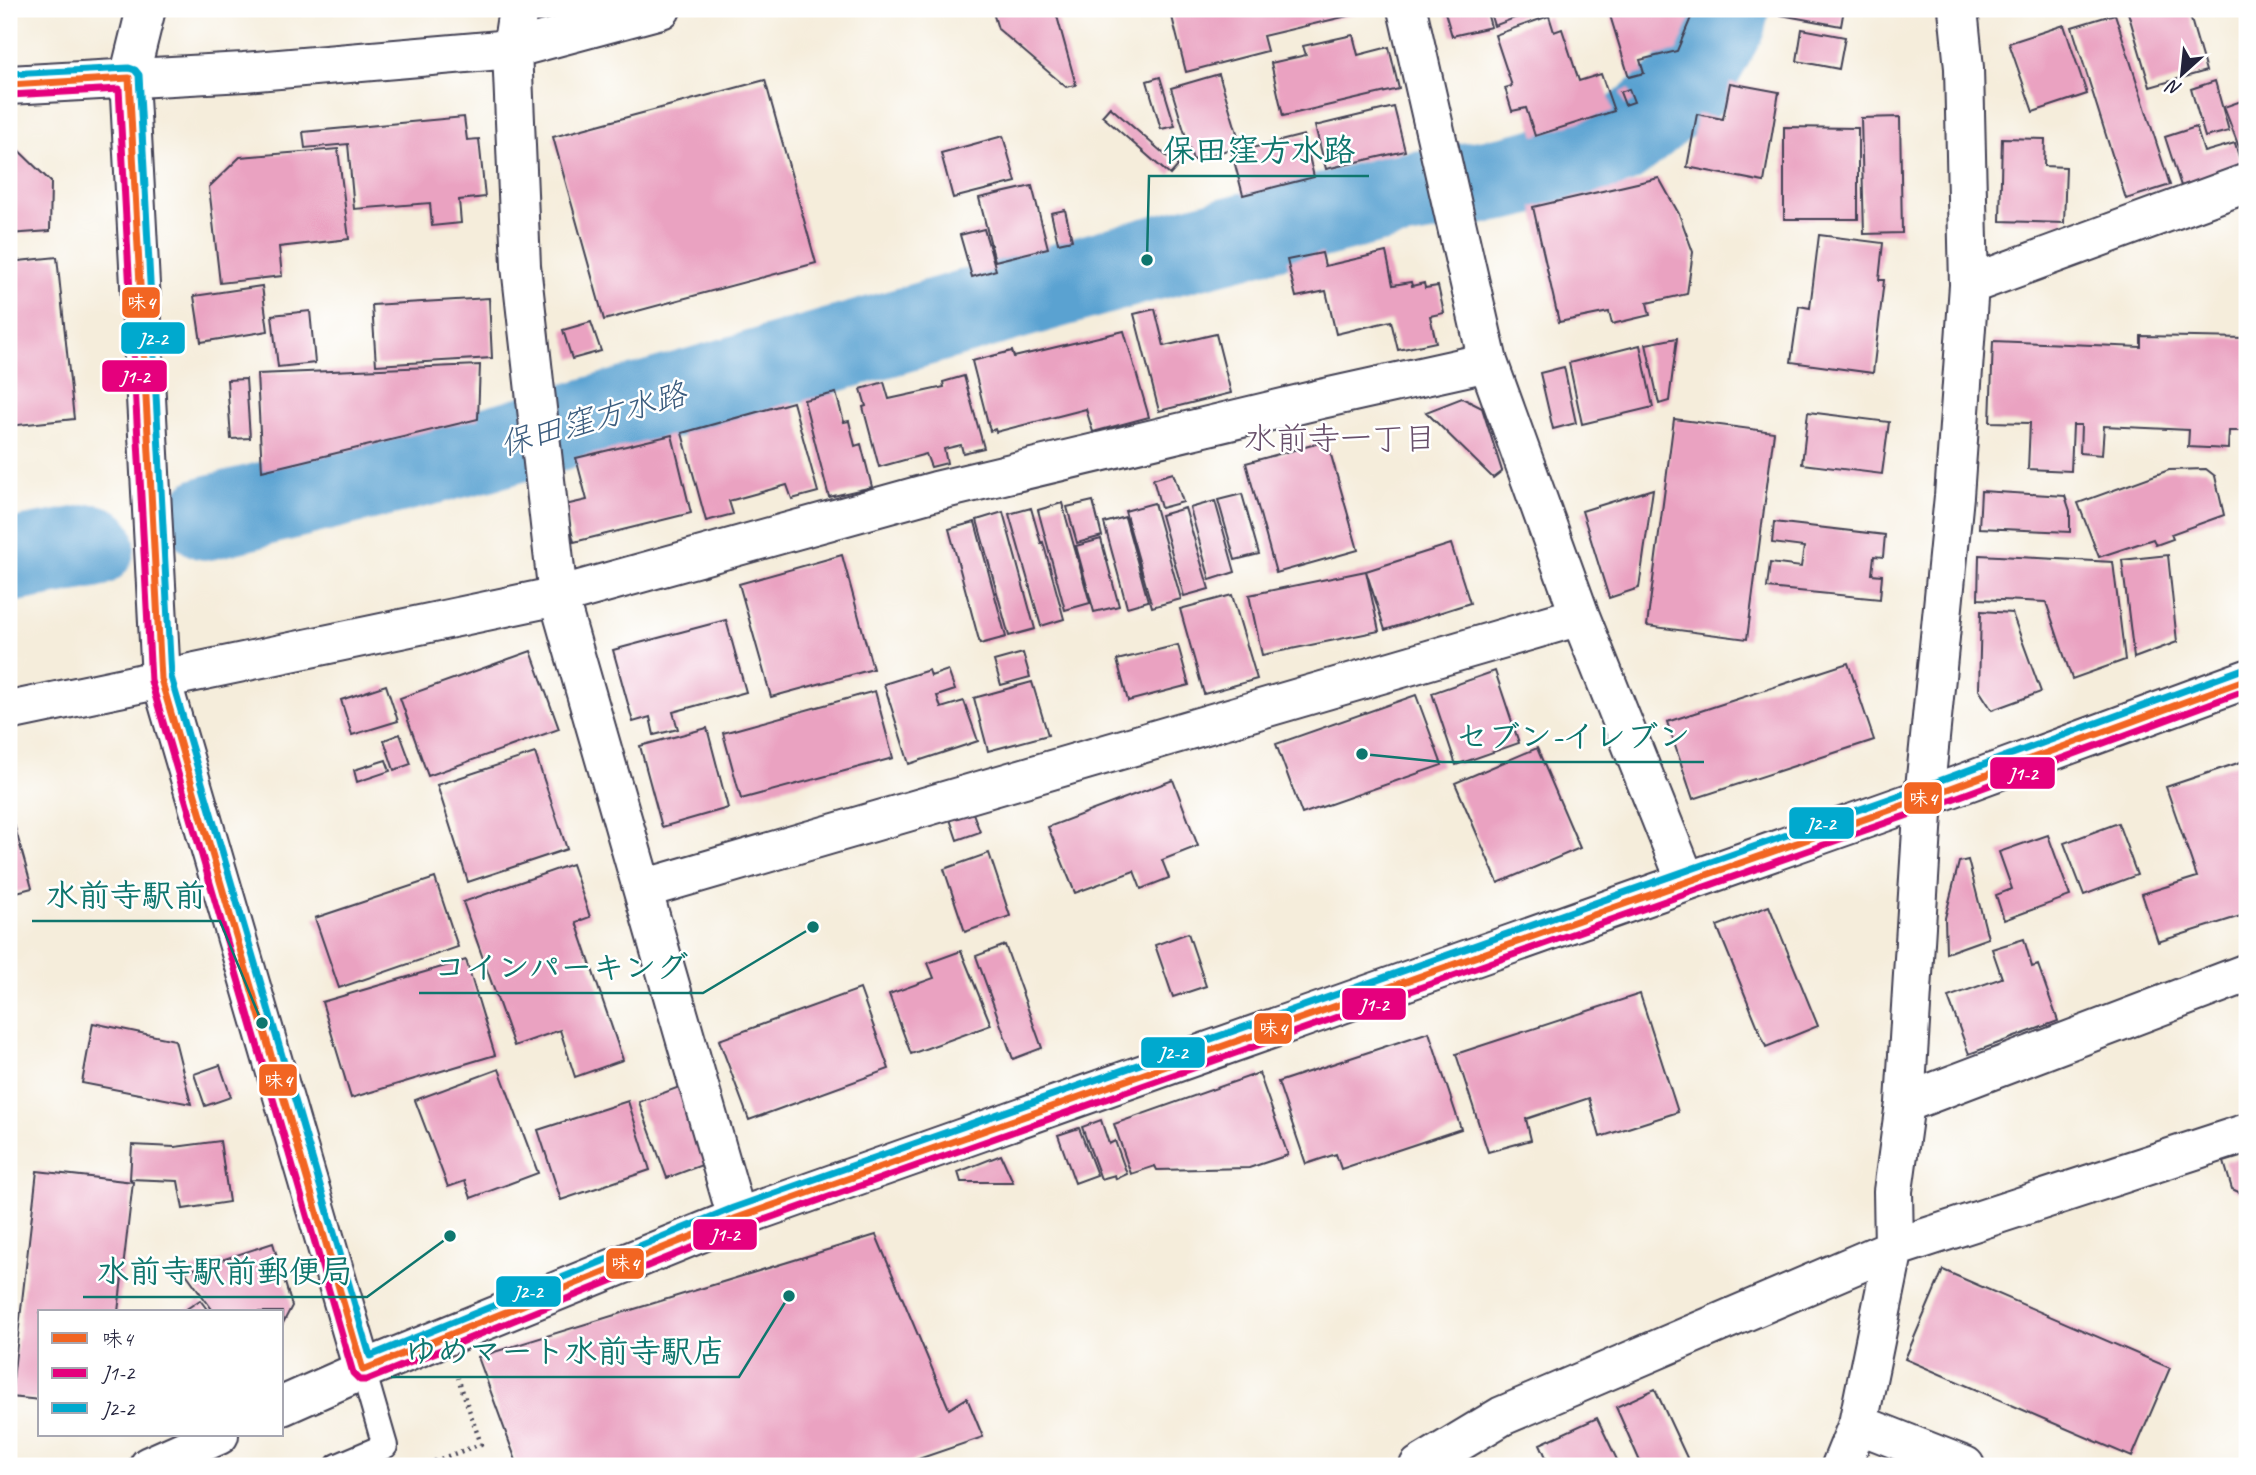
<svg xmlns="http://www.w3.org/2000/svg" width="2256" height="1475" viewBox="0 0 2256 1475" font-family="Caveat,'Klee One',sans-serif">
<rect width="100%" height="100%" fill="#fff"/>
<filter id="ink" filterUnits="userSpaceOnUse"><feTurbulence type="fractalNoise" baseFrequency=".0143" numOctaves="2"/><feDisplacementMap in="SourceGraphic" scale="14" xChannelSelector="R" yChannelSelector="G"/><feConvolveMatrix kernelMatrix="1 2 1 2 8 2 1 2 1" color-interpolation-filters="sRGB"/></filter>
<filter id="wash" filterUnits="userSpaceOnUse"><feTurbulence type="fractalNoise" baseFrequency=".00686" numOctaves="4" result="noise"/><feDisplacementMap in="SourceGraphic" scale="28" xChannelSelector="R" yChannelSelector="G"/><feGaussianBlur stdDeviation="1.57" result="paint"/><feColorMatrix in="noise" values="0 0 0 0 0 0 0 0 0 0 0 0 0 0 0 0 0 1.4 0 .05"/><feComposite in="paint" operator="in"/></filter>
<g filter="url(#wash)">
<rect width="100%" height="100%" fill="#f5eddb"/>
<g fill="none" stroke-linecap="round" stroke-linejoin="round">
<path stroke="#5aa2d1" stroke-width="84" d="M207,518l284,-70 656,-188 246,-63 113,-19 46,-11 67,-24 71,-59 34,-62 3,-13
M9,561l84,-15"/>
</g>
<g id="blocks">
<path fill="#eaa2c1" d="M992,9h63l21,76 -10,2 -68,-58z
M1170,9h184l2,5 -93,22 4,15 -81,21z
M1444,9h42l5,18 -39,9z
M1489,9h49l-44,17z
M1608,9h84l1,4 -16,38 -37,9 4,13 -15,4z
M1764,9h80l-3,17 -77,-14z
M2127,9h61l18,62 -56,16z
M2115,14l55,171 -44,14 -54,-172z
M1549,16l5,16 8,-3 17,52 22,-7 13,37 -79,25 -9,-28 -14,3 -7,-23 7,-2 -17,-51z
M2064,25l23,69 -54,18 -24,-69z
M1802,29l43,8 -6,32 -42,-8z
M1353,35l5,20 31,-8 10,42 -116,27 -12,-53 35,-8 -3,-9z
M1219,74l22,72 -48,14 -22,-72z
M1160,77l15,49 -14,3 -14,-48z
M765,80l51,183 -212,57 -51,-183z
M2215,81l14,50 -24,6 -14,-48z
M1730,83l49,9 -15,90 -77,-15 10,-53 26,5z
M1629,89l5,13 -9,3 -5,-13z
M2247,99v54l-5,2 -18,-48z
M1110,107l68,59 -8,9 -68,-59z
M1394,107l11,44 -79,18 -11,-43z
M464,117l3,23 12,-1 6,58 -26,3 2,23 -29,3 -2,-23 -76,6 -6,-65 -43,4 -2,-16z
M1900,117l2,116 -38,1 -3,-116z
M1784,127l74,1v91h-74z
M2196,127l8,25 31,-9 7,24 -61,19 -16,-49z
M1304,135l10,42 -71,18 -11,-42z
M1003,136l13,46 -63,16 -12,-45z
M2002,138l43,1 -1,27 22,1 -2,56 -64,-2z
M9,141l42,41 -1,49 -41,3z
M338,149l11,90 -70,8 3,29 -62,7 -11,-96 31,-30z
M1659,178l20,36 14,38 -6,42 -40,9 3,12 -38,9 -3,-12 -50,10 -26,-115z
M1032,186l16,62 -53,13 -16,-63z
M1065,210l7,30 -14,3 -7,-30z
M984,229l12,41 -24,7 -12,-42z
M1819,235l64,8 -4,37h5l-11,93 -82,-11 8,-56 11,2z
M1386,252l7,33 18,-3 1,4 12,-3 1,5 13,-2 6,27 -14,3 6,26 -38,8 -7,-29 -55,13 -10,-43 -30,6 -9,-37 35,-7 3,13z
M57,257l17,162 -65,7v-164z
M262,286l6,45 -67,11 -7,-46z
M489,298l3,60 -116,7 -4,-60z
M1155,309l9,37 52,-12 15,59 -72,18 -25,-97z
M310,311l5,52 -37,4 -6,-52z
M591,322l10,29 -29,8 -9,-29z
M1124,331l25,86 -56,15 -7,-23 -90,23 -1,-3 -5,2 -18,-70 40,-10 2,6z
M2141,336l106,2v93h-18l-1,18 -40,-2 1,-17 -85,-4 -2,29 -22,-2 1,-28h-8l-2,46 -43,-2 2,-46 -40,-1 3,-81 148,6z
M1677,338l-8,63 -10,3 -13,-60z
M1640,345l13,62 -71,17 -13,-61z
M480,365l-2,54 -216,52 -5,-97z
M1564,367l12,56 -23,6 -13,-56z
M964,376l20,72 -21,5 -2,-8 -17,4 3,14 -16,4 -5,-13 -47,13 -16,-60 3,-1 -5,-17 23,-7 5,17 55,-12 -1,-5z
M246,379l4,59 -19,1 -4,-59z
M836,393l8,29 5,-1 6,25 6,-2 11,43 -43,10 -25,-97z
M1462,398l20,10 20,63 -9,7 -67,-66z
M793,402l25,90 -26,7 -5,-14 -58,16 4,13 -27,7 -24,-88z
M1808,412l81,10 -7,52 -80,-10z
M1674,419l100,13 -27,207 -100,-13z
M672,435l19,78 -117,29 -9,-37 22,-5 -11,-42z
M1327,441l31,109 -82,23 -30,-110z
M2206,469l9,7 9,39 -53,19 2,5 -17,6 -3,-6 -54,18 -21,-54 91,-33z
M1173,473l10,29 -22,6 -8,-29z
M1653,489l-14,99 -30,10 -27,-87z
M1981,491l84,5 5,15v21l-91,-4z
M1242,494l17,60 -24,6 -17,-60z
M1093,501l9,35 -25,7 -10,-36z
M1215,501l20,71 -25,8 -20,-72z
M1062,503l28,100 -25,7 -27,-100z
M1154,503l27,96 -29,8 -27,-96z
M1031,508l10,35 2,-1 21,77 -23,7 -32,-112z
M1185,508l24,81 -25,7 -23,-81z
M1003,512l32,117 -26,7 -32,-116z
M1125,517l23,84 -21,6 -23,-84z
M975,522l31,115 -26,7 -31,-115z
M1774,522l111,13 -2,22 -9,-1 -2,18 10,1 -2,24 -113,-11 3,-25 31,4 3,-20 -32,-4z
M1101,539l18,67 -25,6 -18,-66z
M1451,544l19,59 -85,27 -19,-59z
M842,555l31,114 -102,28 -32,-113z
M1979,555l134,7 12,98 -53,19 -26,-77 -68,-3z
M2168,555l9,87 -43,16 -12,-98z
M1366,571l13,60 -117,24 -13,-60z
M1232,595l25,84 -53,15 -24,-85z
M1981,611l31,2 29,79 -49,18 -13,-20z
M726,620l20,72 -73,20 5,17 -24,6 -4,-18 -17,5 -20,-72z
M1178,645l11,40 -61,16 -11,-41z
M531,651l28,78 -131,47 -28,-78z
M1023,653l7,24 -29,8 -7,-24z
M1848,663l26,77 -181,59 -26,-77z
M929,670l2,6 17,-6 7,20 -18,6 4,12 23,-7 14,40 -69,23 -25,-80z
M1495,671l24,72 -63,22 -24,-72z
M1032,682l16,53 -60,16 -14,-53z
M386,685l12,36 -46,14 -11,-35z
M875,691l18,67 -152,41 -18,-66z
M1416,695l26,70 -140,49 -26,-70z
M707,728l21,80 -66,19 -22,-81z
M400,734l11,30 -17,6 -10,-30z
M1537,748l43,100 -82,35 -43,-100z
M535,753l32,96 -99,33 -31,-97z
M386,760l4,11 -33,11 -3,-12z
M2247,760v154l-89,28 -16,-48 55,-17 -31,-90z
M1173,780l25,66 -36,14 7,18 -28,11 -7,-18 -59,22 -27,-66z
M970,805l10,27 -23,8 -9,-27z
M9,806l23,82 -23,6z
M2118,823l19,52 -53,20 -20,-52z
M2048,835l22,61 -66,24 -8,-25 16,-6 -13,-37z
M989,853l21,63 -45,16 -21,-63z
M1968,860l20,78 -42,15 -1,-35 14,-56z
M572,864l18,53 -14,5 47,138 -48,17 -15,-47 -46,16 -51,-144z
M435,878l23,69 -119,41 -24,-70z
M1769,906l49,120 -52,21 -49,-121z
M1188,933l18,53 -33,11 -18,-52z
M2024,939l8,28 6,-2 20,56 -89,33 -21,-57 54,-19 -10,-29z
M1005,945l37,103 -29,11 -37,-103z
M961,951l30,74 -80,29 -22,-60 45,-16 -6,-15z
M466,960l29,95 -144,43 -29,-96z
M860,989l29,80 -140,51 -30,-80z
M1640,994l38,118 -78,25 -11,-39 -63,21 5,21 -43,12 -32,-98z
M93,1023l82,17 16,64 -109,-21z
M1429,1032l32,97 -120,40 -5,-15 -30,10 -28,-82z
M220,1065l11,32 -26,9 -11,-32z
M499,1069l39,104 -67,25 -6,-17 -17,6 -33,-87z
M1259,1073l29,82 -39,13 -92,2 -2,-4 -24,8 -17,-50z
M682,1086l28,76 -43,16 -28,-76z
M628,1101l22,69 -89,30 -23,-70z
M1101,1120l8,24 6,-3 12,33 -11,5 -1,-4 -14,4 -19,-52z
M1079,1128l18,47 -22,8 -17,-48z
M220,1141l9,61 -46,7 -5,-28 -48,-2 2,-34 43,2z
M1001,1155l12,27h-52l-3,-10z
M2247,1155v41l-15,-7 -8,-27z
M37,1171l96,11 -15,130h-78v88l-29,-3z
M876,1235l73,174 18,-11 16,39 -85,29h-380l-40,-109z
M273,1243l19,63 -10,19v-13h-68l-29,-40z
M1943,1270l227,98 -38,89 -227,-98z
M200,1300l9,12h-27z
M1655,1389l34,73 -8,4h-39l-26,-59z
M1597,1418l23,48h-70l-10,-22z
M1895,1456l25,10h-29z"/>
</g>
</g>
<g filter="url(#ink)">
<use href="#blocks" fill-opacity="0" stroke="#424053" stroke-width="2"/>
<g fill="none" stroke-linecap="round" stroke-linejoin="round">
<defs>
<path id="service" d="M338,1466l47,-20 -22,-76"/>
<path id="minor" d="M518,9l-6,40 9,217 37,330 179,622
M1969,285l278,-102
M1580,616l106,265
M9,711l549,-115 378,-105 385,-92 167,-37
M643,889l937,-273 -92,-254 -81,-353
M1905,1103l342,-130
M1858,1424l107,42
M1419,1466l83,-50 392,-168 353,-115
M1841,1466l17,-42 36,-176 -1,-57 12,-88 19,-305 30,-302 15,-211 -5,-217 -6,-59"/>
<path id="tertiary" d="M146,9l-17,69 32,601 202,691
M9,85l235,-13 268,-23 149,-40"/>
<path id="secondary" d="M282,1406l81,-36 374,-152 1187,-420 323,-119
M149,1466l70,-31"/>
</defs>
<use href="#service" stroke="#424053" stroke-width="28"/>
<use href="#minor" stroke="#424053" stroke-width="42"/>
<use href="#tertiary" stroke="#424053" stroke-width="42"/>
<use href="#secondary" stroke="#424053" stroke-width="42"/>
<path stroke="#424053" stroke-width="4.5" stroke-dasharray="2 5" stroke-linecap="butt" d="M421,1466l60,-22 -23,-66"/>
<use href="#service" stroke="#fff" stroke-width="24"/>
<use href="#minor" stroke="#fff" stroke-width="38"/>
<use href="#tertiary" stroke="#fff" stroke-width="38"/>
<use href="#secondary" stroke="#fff" stroke-width="38"/>
<defs>
<path id="bus-1" d="M9,85l120,-7 32,601 202,691 374,-152 1187,-420 323,-119"/>
<path id="bus-2" d="M10,95l109,-6 32,592 202,692 7,7h7l374,-152 1187,-420 319,-118"/>
<path id="bus-3" d="M9,74l120,-6 6,2 4,5 32,602 199,679 363,-148 1187,-420 323,-119"/>
</defs>
<use href="#bus-1" stroke="#fff" stroke-width="12"/>
<use href="#bus-2" stroke="#fff" stroke-width="12"/>
<use href="#bus-3" stroke="#fff" stroke-width="12"/>
<use href="#bus-1" stroke="#f26522" stroke-width="7"/>
<use href="#bus-2" stroke="#e5007d" stroke-width="7"/>
<use href="#bus-3" stroke="#00a9ce" stroke-width="7"/>
</g>
</g>
<g text-anchor="middle" dominant-baseline="central" stroke-width="5" stroke-linejoin="round" paint-order="stroke">
<g font-size="32" font-style="italic" fill="#3b5c7e" stroke="#fff">
<text transform="translate(593 419) rotate(-16)">保田窪方水路</text>
</g>
<g font-size="32" fill="#684f6a" stroke="#fff">
<text x="1340" y="438">水前寺一丁目</text>
</g>
</g>
<path fill="none" stroke="#0f766e" stroke-width="2.5" d="M1147 260L1149 176H1369M1362 754L1442 762H1704M262 1023L220 921H32M813 927L703 993H419M450 1236L367 1297H83M789 1296L739 1377H391"/>
<g fill="#0f766e" stroke="#fff" stroke-width="2.5">
<circle cx="1147" cy="260" r="7"/>
<circle cx="1362" cy="754" r="7"/>
<circle cx="262" cy="1023" r="7"/>
<circle cx="813" cy="927" r="7"/>
<circle cx="450" cy="1236" r="7"/>
<circle cx="789" cy="1296" r="7"/>
</g>
<g font-size="32" text-anchor="middle" font-weight="bold" fill="#0f766e" stroke="#fff" stroke-width="5" stroke-linejoin="round" paint-order="stroke">
<text x="1259" y="161">保田窪方水路</text>
<text x="1573" y="747">セブン-イレブン</text>
<text x="126" y="906">水前寺駅前</text>
<text x="561" y="978">コインパーキング</text>
<text x="225" y="1282">水前寺駅前郵便局</text>
<text x="565" y="1362">ゆめマート水前寺駅店</text>
</g>
<g stroke="#fff" stroke-width="2.5">
<rect x="121" y="286" width="40" height="33" rx="7" fill="#f26522"/>
<rect x="120" y="321" width="66" height="34" rx="7" fill="#00a9ce"/>
<rect x="101" y="359" width="67" height="34" rx="7" fill="#e5007d"/>
<rect x="1989" y="756" width="67" height="34" rx="7" fill="#e5007d"/>
<rect x="1903" y="781" width="40" height="34" rx="7" fill="#f26522"/>
<rect x="1788" y="806" width="67" height="34" rx="7" fill="#00a9ce"/>
<rect x="1341" y="987" width="66" height="34" rx="7" fill="#e5007d"/>
<rect x="1253" y="1012" width="40" height="33" rx="7" fill="#f26522"/>
<rect x="1140" y="1036" width="66" height="33" rx="7" fill="#00a9ce"/>
<rect x="258" y="1063" width="40" height="34" rx="7" fill="#f26522"/>
<rect x="692" y="1218" width="66" height="33" rx="7" fill="#e5007d"/>
<rect x="605" y="1247" width="40" height="33" rx="7" fill="#f26522"/>
<rect x="495" y="1275" width="67" height="33" rx="7" fill="#00a9ce"/>
</g>
<g font-size="19" text-anchor="middle" font-weight="bold" fill="#fff">
<text x="141" y="309">味4</text>
<text x="153" y="345">J2-2</text>
<text x="135" y="383">J1-2</text>
<text x="2023" y="780">J1-2</text>
<text x="1923" y="805">味4</text>
<text x="1821" y="830">J2-2</text>
<text x="1374" y="1011">J1-2</text>
<text x="1273" y="1035">味4</text>
<text x="1173" y="1059">J2-2</text>
<text x="278" y="1087">味4</text>
<text x="725" y="1241">J1-2</text>
<text x="625" y="1270">味4</text>
<text x="528" y="1298">J2-2</text>
</g>
<rect width="2256" height="1475" fill="none" stroke="#fff" stroke-width="35"/>
<rect x="38" y="1310" width="245" height="126" fill="#ffffff" stroke="#a7a7b1" stroke-width="2"/>
<rect x="52" y="1333" width="35" height="10" fill="#f26522" stroke="#a7a7b1" stroke-width="2"/>
<text x="102" y="1346" font-size="21" fill="#22223b">味4</text>
<rect x="52" y="1368" width="35" height="10" fill="#e5007d" stroke="#a7a7b1" stroke-width="2"/>
<text x="102" y="1380" font-size="21" fill="#22223b">J1-2</text>
<rect x="52" y="1403" width="35" height="10" fill="#00a9ce" stroke="#a7a7b1" stroke-width="2"/>
<text x="102" y="1416" font-size="21" fill="#22223b">J2-2</text>
<g transform="translate(2182 74) rotate(207)" stroke="#ffffff" stroke-width="5" paint-order="stroke">
<path d="M0-5L12 26L0 18L-12 26Z" fill="#22223b"/>
<text y="-10" font-size="19" font-weight="bold" text-anchor="middle" fill="#22223b">N</text>
</g>
</svg>
